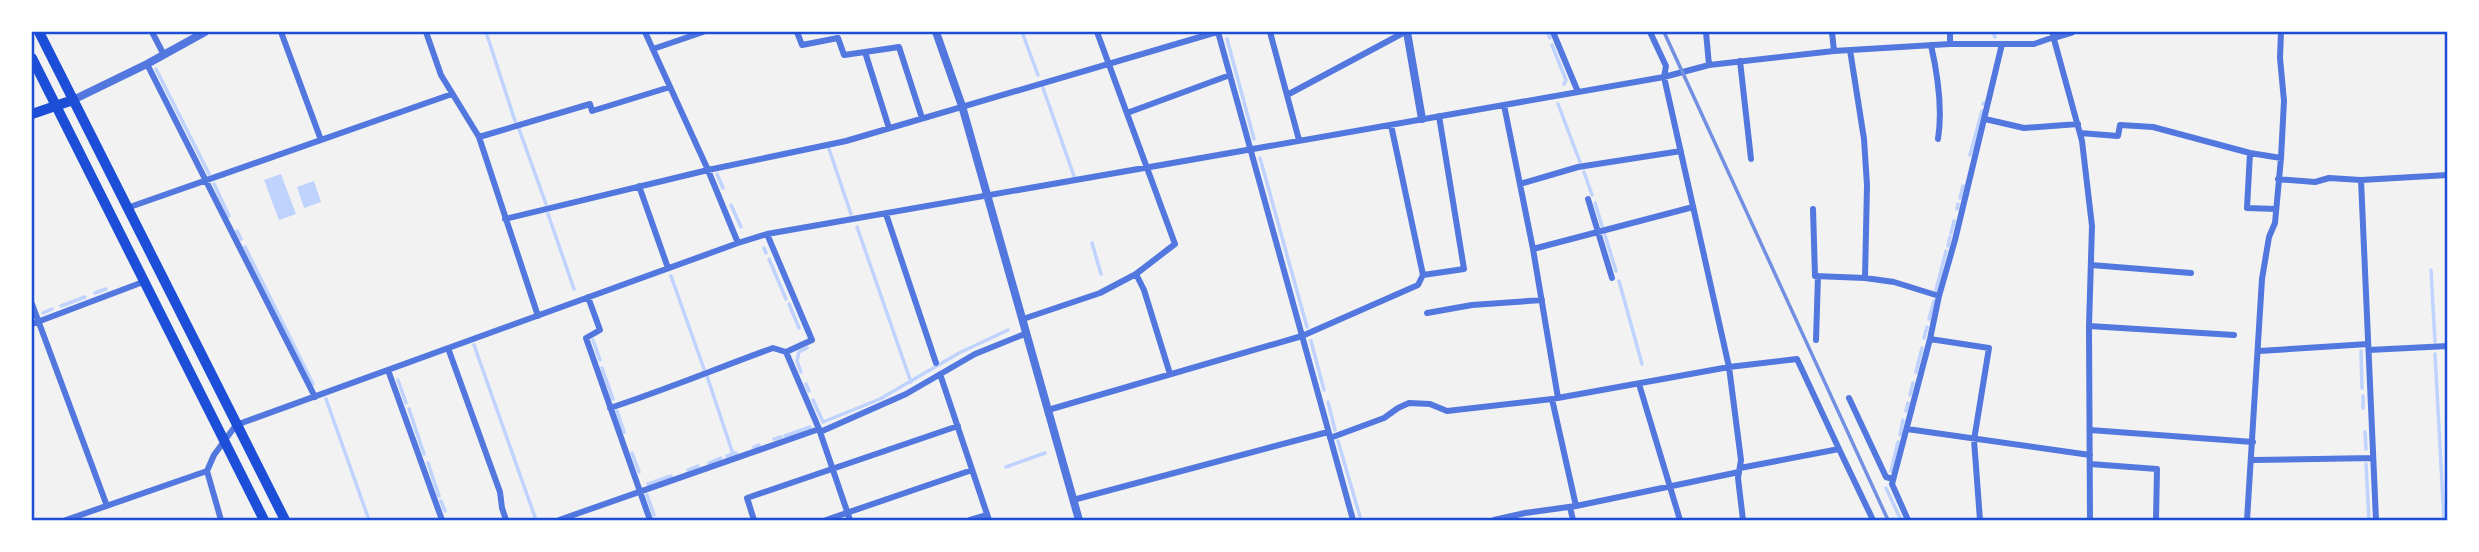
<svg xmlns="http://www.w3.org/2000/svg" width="2479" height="552" viewBox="0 0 2479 552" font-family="Montserrat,sans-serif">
<rect width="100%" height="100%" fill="#f2f2f2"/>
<path fill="#bfd3fe" d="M281,174l15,40 -17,6 -15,-40z
M314,181l7,21 -17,6 -7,-21z"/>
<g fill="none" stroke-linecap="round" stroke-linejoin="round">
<path stroke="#bfd3fe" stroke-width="3.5" d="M486,32l29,89
M1022,32l16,43
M1547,32l3,6
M1993,32l2,5
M1227,39l27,100
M1552,45l14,35 -2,4
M156,69l53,105
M1043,88l31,88
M1558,104l22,58
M1983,104l1,-1
M519,129l27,75
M829,149l22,65
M1970,155l12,-44
M1260,158l47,169
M1584,172l8,23
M717,174l6,14
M214,184l15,32
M1960,198l3,-12
M1595,203l7,23
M731,205l10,22
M1957,209l1,-5
M548,214l26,75
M857,227l54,155
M237,231l4,8
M1951,233l3,-12
M1605,235l11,36
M1092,243l9,31
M1948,246l2,-9
M245,247l68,137
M764,248l2,5
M769,259l17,40
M2431,270l4,72
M671,276l33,93
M1619,281l23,83
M1936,290l10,-39
M95,293l11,-4
M789,304l10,24
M61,306l24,-9
M43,313l9,-4
M1929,319l5,-18
M1924,338l3,-11
M593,340l7,20
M1311,341l13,49
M474,345l62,175
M2361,351l1,37
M2435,354l9,166
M602,368l11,31
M801,372l-4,-11 2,-9 8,-4
M1916,372l6,-24
M707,376l26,78
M398,380l8,23
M806,384l3,7
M1910,395l3,-12
M2363,396v12
M326,399l43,121
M813,400l10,22 57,-23 79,-46 49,-23
M1328,402l7,28
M409,409l15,45
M617,411l7,21
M1906,411l2,-8
M2365,432l1,17
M1900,435l3,-15
M785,436l25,-9
M774,439l7,-2
M1338,441l23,79
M754,447l5,-2
M632,453l7,19
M727,456l9,-3
M428,463l11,33
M709,463l12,-5
M2366,464l3,56
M1006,467l39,-14
M688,470l10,-4
M1891,471l7,-29
M648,484l23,-8
M1886,488l15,32
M647,495l7,20
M441,501l4,10"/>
<path stroke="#5277de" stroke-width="6" d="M152,32l12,23
M281,32l40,108
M426,32l15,43 38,62 59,179
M645,32l63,138 30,73
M797,32l5,13 36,-7 6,17 21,-3 24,76
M1097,32l78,212 -39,30
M1218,32l135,488
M1270,32l29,108
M1553,32l25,60
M1650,32l16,34 -2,11 65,290 12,93 -3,18 5,42
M1706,32l3,33
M1832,32l2,19
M1950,32v12
M2052,32l30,109 10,85 -3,100 1,194
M1931,45c7,31 12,63 7,94
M653,49l50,-17
M1850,50l14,89 3,46 -2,93 29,4 45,14 -9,43 59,9 -15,92 6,80
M865,52l34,-5 23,71
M1740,61l11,98
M147,64l168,333
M1287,95l118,-63
M1504,105l29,144 25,149
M1127,113l103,-38
M1985,119l39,9 54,-4
M2080,133l38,3 2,-11 33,2 97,26 31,5
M479,137l111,-33 2,7 78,-24
M2250,153l-3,55 29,1
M2278,179l37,3 14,-4 32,2
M1520,184l58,-17 103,-16
M639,186l29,82
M1588,199l24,79
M127,208l325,-114
M1813,209l2,67 50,2
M886,214l50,149
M505,219l203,-49 138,-29 371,-109
M1533,249l160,-42
M2091,265l100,8
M1423,275l41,-6 -25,-153
M1939,296l16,-56 47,-196
M588,297l12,33 -14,8 64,182
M32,304l75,202
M1427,313l45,-8 70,-5
M1023,319l77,-26 36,-19 8,16 26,84
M32,324l111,-42
M2089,326l145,9
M1816,340l2,-64
M448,348l52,144 2,16 4,12
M2369,350l79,-4
M2259,351l109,-7
M786,352l33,77 31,91
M388,370l54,150
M940,374l49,146
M1639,384l41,136
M1849,398l37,79 7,2
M1552,399l24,107
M610,408c55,-18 108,-40 163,-60l13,4 26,-12 -45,-106
M1048,410l254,-74 116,-51 5,-10 -32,-150
M1907,429l183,26
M2090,430l163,12
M820,432l86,-38 69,-40 52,-21
M1330,438l54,-20 14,-10 11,-5 21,1 17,7 105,-12 177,-32 68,-8 42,90
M2252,460l121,-2
M2090,464l67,5 -1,51
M1740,468l99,-19 34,71
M1073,500l255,-68
M1570,507l3,13
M66,520l141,-49
M221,520l-14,-49 7,-16 22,-30 502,-182 29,-9 897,-157 45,-12 125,-14 116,-7h84l20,-7
M559,520l260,-91
M754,520l-7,-22 211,-72
M826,520l146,-50
M970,520l17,-5
M1494,520l31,-7 51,-7 163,-34
M1908,520l-16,-36 38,-145
M2247,520l15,-241 7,-42 6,-14 6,-65 3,-57 -4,-43 1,-26
M2376,520l-15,-340 87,-5"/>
<path stroke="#5277de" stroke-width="8" d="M936,32l26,74 117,414
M1407,32l15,87
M2054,37l17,-5
M73,100l74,-36 58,-32"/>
<path stroke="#1d4ed8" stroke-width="10" d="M39,32l246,488
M32,58l232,462
M32,114l41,-14"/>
<path stroke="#7290e2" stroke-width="3.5" d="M1664,32l224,488"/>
</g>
<rect width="2479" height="552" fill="none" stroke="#ffffff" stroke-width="66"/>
<rect x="33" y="33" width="2413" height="486" fill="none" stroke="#1d4ed8" stroke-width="2.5"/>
</svg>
